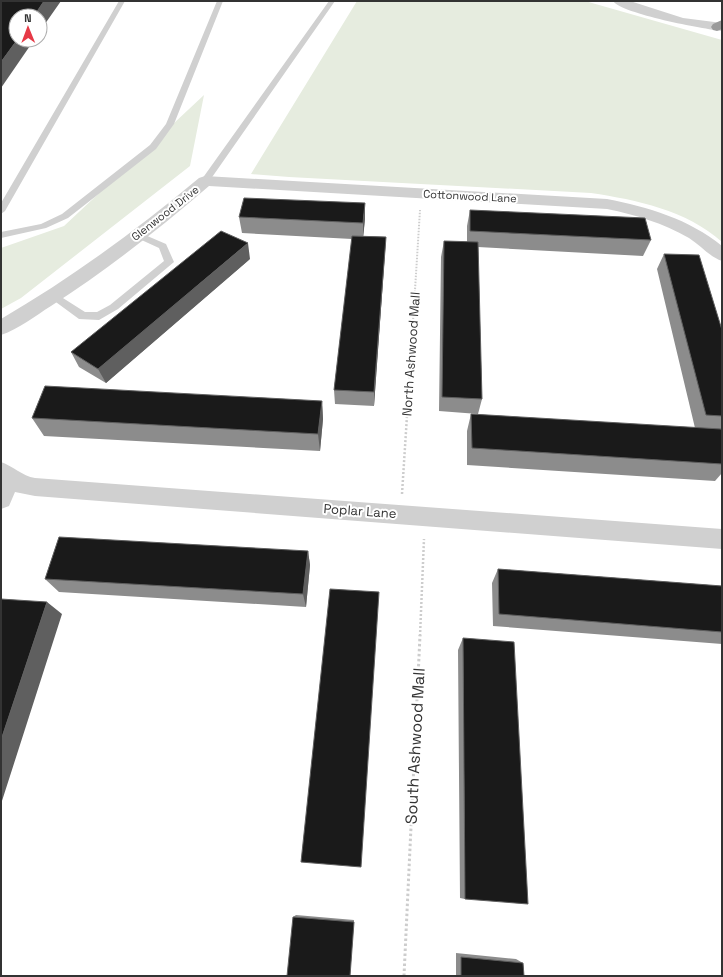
<svg xmlns="http://www.w3.org/2000/svg" width="723" height="977" viewBox="0 0 723 977" font-family="'Space Grotesk',sans-serif">
<rect width="100%" height="100%" fill="#fff"/>
<path fill="#e6ecdf" d="M357,1h228l137,39v202c-36,-32 -85,-42 -131,-49l-302,-16 -38,-3z
M204,95l-14,71 -169,132 -20,11v-61l63,-22z"/>
<g fill="none" stroke-linecap="round" stroke-linejoin="round">
<path stroke="#cdcdcd" stroke-width="2" stroke-dasharray="1.5 1.5" stroke-linecap="butt" d="M410,370l10,-160"/>
<path stroke="#cdcdcd" stroke-width="2.5" stroke-dasharray="2 2" stroke-linecap="butt" d="M402,494l8,-125
M420,636l4,-97"/>
<path stroke="#cdcdcd" stroke-width="3" stroke-dasharray="2.5 2.5" stroke-linecap="butt" d="M404,976l16,-341"/>
<path fill="#d0d0d0" fill-rule="evenodd" d="M119,1h6l-120,210 -4,3v-11z
M217,1h6l-49,123 -18,25 -88,69 -22,10 -45,10v-6l40,-8 21,-10 88,-69 16,-21z
M329,1h6l-127,182h-6l-1,-2 1,-2z
M138,232l28,12 8,18 -56,47 -19,11 -20,-1 -30,-22 -2,-2 2,-2h6l30,19h12l13,-7 54,-44 -5,-13 -24,-11 -2,-2z"/>
<path fill="#d0d0d0" fill-rule="evenodd" d="M613,1h17l53,17 39,5v8c-18,-2 -100,-17 -109,-30z
M205,176l402,23c41,8 82,20 115,47v15c-12,-4 -22,-16 -33,-23 -26,-15 -53,-23 -82,-29l-398,-23c-50,43 -102,84 -158,120 -16,10 -32,23 -50,29v-16c70,-41 136,-89 198,-141z
M1,462c12,4 21,14 34,16l687,51v20l-687,-53 -20,-4 -6,14 -8,3z"/>
<path fill="#9a9a9a" fill-rule="evenodd" d="M722,20v9l-5,2 -4,-1 -2,-3 2,-3z"/>
</g>
<path fill="#8c8c8c" d="M470,210l181,30 -8,16 -165,-9 4,152 -4,15 -39,-3 2,-154 3,-16 23,1v-16z
M239,217l126,2 -2,17 23,1 -12,169 -39,-2 -1,-14 18,-151 -110,-6z
M664,254l58,76v143l-7,8 -248,-16v-34l4,-17 224,14 -38,-159z
M250,259l-144,124 -27,-16 -8,-15z
M322,401l1,18 -3,32 -276,-15 -12,-18z
M308,551l2,14 -4,42 -247,-15 -14,-13z
M498,569l224,17v58l-229,-18 -1,-43z
M463,638l2,261 -5,-1 -2,-248z
M296,915l58,5 -4,56 -57,-59z
M456,953l60,6 7,4 1,13h-68z"/>
<path fill="#5f5f5f" d="M44,1h17l-21,30v-15h-6z
M17,40h17l-33,48v-26z
M365,203v16l-2,20v-16z
M386,237l-1,16 -11,153v-14z
M248,243l2,16 -144,124 -8,-14z
M322,401l1,18 -3,32 -2,-17z
M308,551l2,14 -4,42 -3,-13z
M47,602l15,12 -61,190v-64z"/>
<path fill="#1a1a1a" stroke="#5f5f5f" d="M1,1h43l-10,15h-18v24h1l-16,22z
M244,198l121,5 -2,20 -124,-6z
M470,210l175,8 6,22 -181,-9z
M221,231l27,12 -150,126 -27,-17z
M352,236l34,1 -12,155 -40,-2z
M444,241l34,1 4,157 -40,-2z
M664,254l35,1 23,75v86l-16,-1z
M45,386l277,15 -4,33 -286,-16z
M471,414l250,15 1,3v32l-250,-16z
M59,537l249,14 -5,43 -258,-15z
M498,569l224,17v46l-223,-18z
M330,589l49,3 -18,275 -60,-5z
M1,599l46,3 -46,138z
M463,638l51,4 14,262 -63,-5z
M293,917l61,5 -4,54h-63z
M461,957l62,6 1,13h-63z"/>
<g text-anchor="middle" dominant-baseline="central" stroke-width="4" stroke-linejoin="round" paint-order="stroke">
<g font-size="11" fill="#333" stroke="#fff">
<text transform="translate(470 196) rotate(3)">Cottonwood Lane</text>
<text transform="translate(165 213) rotate(-38)">Glenwood Drive</text>
</g>
<g font-size="13" fill="#333" stroke="#fff">
<text transform="translate(411 354) rotate(-86)">North Ashwood Mall</text>
<text transform="translate(360 511) rotate(4)">Poplar Lane</text>
</g>
<g font-size="16" fill="#333" stroke="#fff">
<text transform="translate(415 746) rotate(-87)">South Ashwood Mall</text>
</g>
</g>
<rect width="723" height="977" fill="none" stroke="#333333" stroke-width="4"/>
<g transform="translate(28 28) rotate(359)"><circle r="19" fill="#ffffff" stroke="#adadad"/>
<path d="M0-3L7 15L0 10L-7 15Z" fill="#e63946"/>
<text y="-6" font-size="11" font-weight="bold" text-anchor="middle" fill="#333333">N</text>
</g>
</svg>
